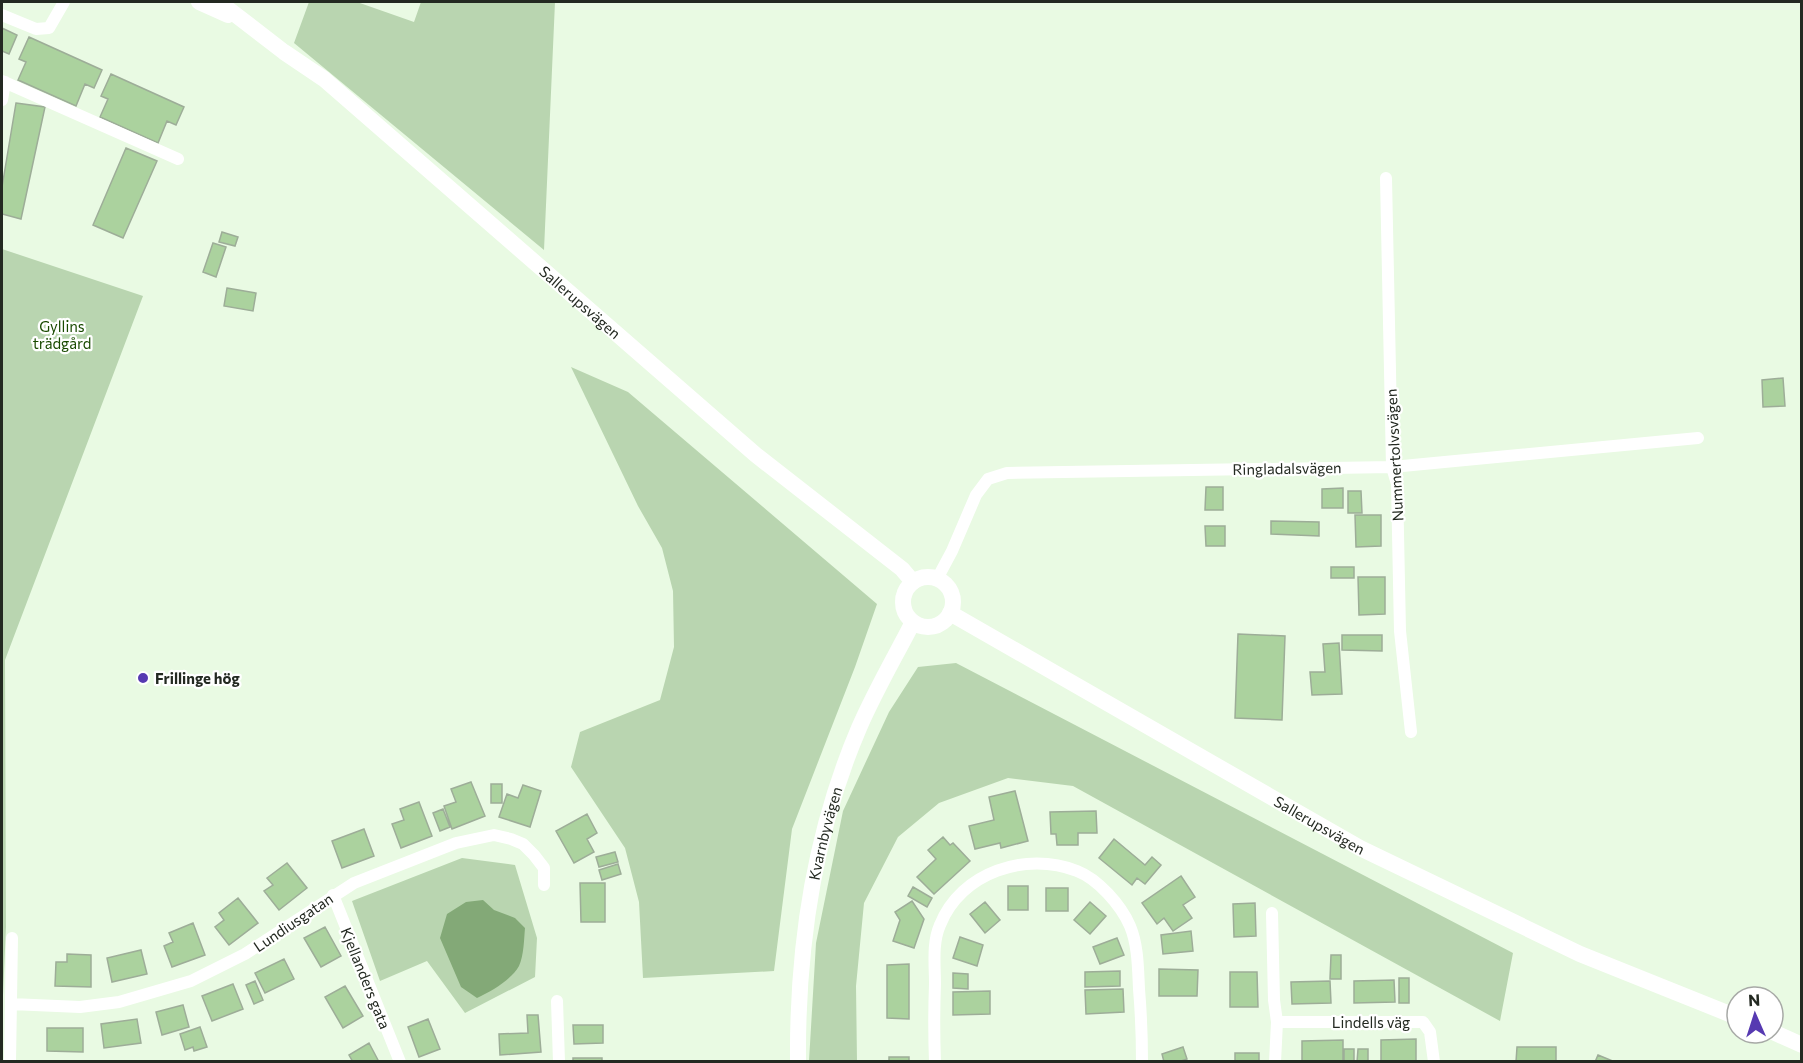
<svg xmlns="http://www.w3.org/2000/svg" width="1803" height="1063" viewBox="0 0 1803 1063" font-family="Commissioner,sans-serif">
<rect width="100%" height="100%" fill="#e9fae3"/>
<path fill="#b9d5b0" d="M309,2h48l57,20 7,-20h134l-11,248 -250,-207z
M2,249l141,47 -138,364 1,267 -4,91z
M571,367l57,25 249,212 -22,63 -63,162 -18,142 -131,7 -4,-76 -14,-54 -54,-81 9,-35 80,-32 14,-53 -1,-56 -11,-43 -24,-42z
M956,663l557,290 -13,68 -427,-235 -65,-8 -69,25 -41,34 -34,66 -8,83 1,75h-48l7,-118 27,-132 46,-99 29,-45z
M462,858l53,7 22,73 -2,39 -70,36 -38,-52 -47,20 -28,-80z"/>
<path fill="#83a977" d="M483,900l11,10 21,8 10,10c-1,11 -1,27 -6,38 -8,14 -27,25 -42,32l-16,-11 -21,-49 7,-24 19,-12z"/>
<path fill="#abd29e" stroke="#9dad98" stroke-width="1.5" d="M2,28l15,7 -8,19 -7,-3z
M29,37l73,33 -8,18 -9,-4 -9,22 -58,-26 8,-18 -7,-3z
M111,74l73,33 -8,18 -9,-4 -9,22 -58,-26 8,-18 -7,-3z
M16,103l29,4 -24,112 -19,-5v-27z
M126,148l31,13 -34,77 -30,-13z
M222,232l16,5 -3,9 -16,-4z
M213,243l13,4 -10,30 -13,-5z
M227,288l29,5 -3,18 -29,-5z
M1783,378l2,28 -22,1 -1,-27z
M1206,487h17v23h-18z
M1343,488v20h-21v-19z
M1348,491h13l1,22h-14z
M1355,515h26v31l-25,1z
M1271,521l48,1v14l-48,-2z
M1205,526h20v20h-19z
M1331,567h23v11h-23z
M1358,577h27v37l-26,1z
M1238,634l47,2 -3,84 -47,-2z
M1342,635h40v16l-40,-1z
M1339,643l3,51 -30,1 -2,-23h15l-2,-28z
M471,782l14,34 -33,13 -8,-23 12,-4 -5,-13z
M491,784h11v19h-11z
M523,785l18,6 -11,36 -31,-10 8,-23 11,4z
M1015,791l13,50 -27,7 -1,-5 -25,6 -6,-23 25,-6 -5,-23z
M419,802l13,34 -31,12 -9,-24 12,-4 -4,-11z
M443,809l7,18 -10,4 -7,-18z
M1096,811l1,22h-19v12h-21l-1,-11h-5l-1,-22z
M587,814l10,19 -10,6 7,13 -20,11 -18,-32z
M364,829l10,27 -32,12 -10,-27z
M943,837l7,8 3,-2 17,18 -36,33 -17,-17 19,-18 -8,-9z
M1114,839l31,26 7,-8 9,8 -16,19 -8,-6 -5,7 -33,-27z
M615,852l3,10 -19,5 -3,-10z
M287,863l20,25 -28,22 -15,-19 9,-6 -6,-7z
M618,864l3,10 -19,6 -3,-10z
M1181,876l14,21 -12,8 9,13 -19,13 -9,-13 -7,6 -15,-21z
M580,883h25v39h-24z
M1008,886h20v24h-20z
M913,887l19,11 -5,9 -19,-11z
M1046,888h22v23h-22z
M238,898l20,25 -29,22 -14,-18 9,-7 -5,-7z
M912,901l12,18 -10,29 -21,-7 7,-21 -5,-8z
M985,902l15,18 -15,13 -15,-19z
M1090,902l16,14 -16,18 -16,-14z
M1255,903l1,33 -22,1 -1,-33z
M193,923l12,32 -33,12 -8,-21 9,-4 -4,-9z
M325,927l16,29 -20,11 -17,-29z
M1191,931l2,20 -30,3 -2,-19z
M960,937l23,8 -6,21 -24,-8z
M1117,938l7,17 -24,9 -7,-17z
M141,950l6,24 -35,8 -5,-24z
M67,954l24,1v32l-36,-1 1,-24h11z
M1331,955h10v24h-11z
M284,959l10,20 -29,14 -10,-20z
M909,964v55l-22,-1v-53z
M1159,969l39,1 -1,26h-38z
M1120,971v15l-35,1v-15z
M1230,972h27l1,35h-28z
M953,973l15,1v15l-15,-1z
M1399,978h10v25h-10z
M1394,980l1,22 -41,1v-22z
M255,981l8,19 -9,4 -8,-19z
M1330,981l1,22 -39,1 -1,-22z
M233,984l10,25 -31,12 -10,-25z
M345,986l18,30 -20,12 -18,-31z
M1123,989l1,23 -38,2 -1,-24z
M990,991v23l-37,1v-23z
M183,1005l6,22 -27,8 -6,-23z
M527,1015h11l3,37 -41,3 -1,-21 29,-1z
M137,1019l4,24 -37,5 -3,-24z
M428,1019l12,30 -21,8 -11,-30z
M573,1025h30v18l-29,1z
M200,1027l7,20 -13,4 -1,-4 -8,3 -5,-16z
M47,1028h36v24l-36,-1z
M1416,1039v23h-35v-22z
M1343,1040v22h-41v-21z
M369,1043l10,19h-26l-4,-7z
M1183,1047l4,12 -9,3h-14l-2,-8z
M1517,1047h39v15h-40z
M1344,1049h10v13h-10z
M1358,1049h10v13h-11z
M1235,1053h24v9h-24z
M1598,1055l17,7h-20z
M889,1057h20v5h-20z
M573,1058h29v4h-29z"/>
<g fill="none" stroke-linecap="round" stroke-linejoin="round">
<path stroke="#fff" stroke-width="12" d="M2,15l34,14 13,-1 15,-26
M2,81l176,78
M2,100l3,-18
M1386,178l6,289 5,17 3,147 11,101
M937,579l15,-28 24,-56 12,-16 19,-6 385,-6 306,-29
M333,895l67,167
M1272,913l2,87 3,22 -2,40
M557,1001l2,61
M11,1004l69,3 39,-5 72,-21 54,-27 109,-71 102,-40 38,-8 17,4 12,5 11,11 10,13v17
M1277,1022h146l7,10 4,30
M10,1062l2,-124
M935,1062c-1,-26 -1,-52 0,-78 0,-19 -3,-41 5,-59 21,-53 86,-74 137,-54 21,8 44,34 53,55 8,19 8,42 9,63 2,24 3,48 3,73"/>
<g stroke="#fff" stroke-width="16">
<path d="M199,2l29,13"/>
<path id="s1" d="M219,2l65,50 40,27 432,376 146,114 11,13"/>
<circle cx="928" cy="602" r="25"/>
<path id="s2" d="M950,613l410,235 220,106 157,63"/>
<path d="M1773,1032l29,13"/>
<path id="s3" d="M798,1062c-1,-114 16,-229 61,-334 16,-37 36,-71 54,-106"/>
</g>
</g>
<circle fill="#5639b1" stroke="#fff" stroke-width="2" cx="143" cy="678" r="6"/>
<g text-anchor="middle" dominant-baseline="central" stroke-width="4.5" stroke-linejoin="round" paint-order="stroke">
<g font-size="15" fill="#232921" stroke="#fff">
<text stroke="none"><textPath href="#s1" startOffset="470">Sallerupsvägen</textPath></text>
<text transform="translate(1394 455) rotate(-93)">Nummertolvsvägen</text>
<text transform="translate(1287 468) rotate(-1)">Ringladalsvägen</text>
<text stroke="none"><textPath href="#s2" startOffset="426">Sallerupsvägen</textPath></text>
<text stroke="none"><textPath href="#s3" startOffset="231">Kvarnbyvägen</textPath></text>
<text transform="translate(293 922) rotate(-34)">Lundiusgatan</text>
<text transform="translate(366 978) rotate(68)">Kjellanders gata</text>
<text x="1371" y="1022">Lindells väg</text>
</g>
<g font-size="15" fill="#194a00" stroke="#fff">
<text x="62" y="326">Gyllins<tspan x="62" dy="17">trädgård</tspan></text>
</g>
<g font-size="15" font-weight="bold" fill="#232921" stroke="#fff" text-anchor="start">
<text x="155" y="678">Frillinge hög</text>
</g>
</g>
<rect width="1803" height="1063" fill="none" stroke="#232921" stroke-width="6"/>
<g transform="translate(1755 1015) rotate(357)"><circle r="28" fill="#ffffff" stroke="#a7a9a6" stroke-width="1.5"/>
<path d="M0-4.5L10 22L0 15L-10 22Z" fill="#5639b1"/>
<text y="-9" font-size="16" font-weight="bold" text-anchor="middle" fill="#232921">N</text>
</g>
</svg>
